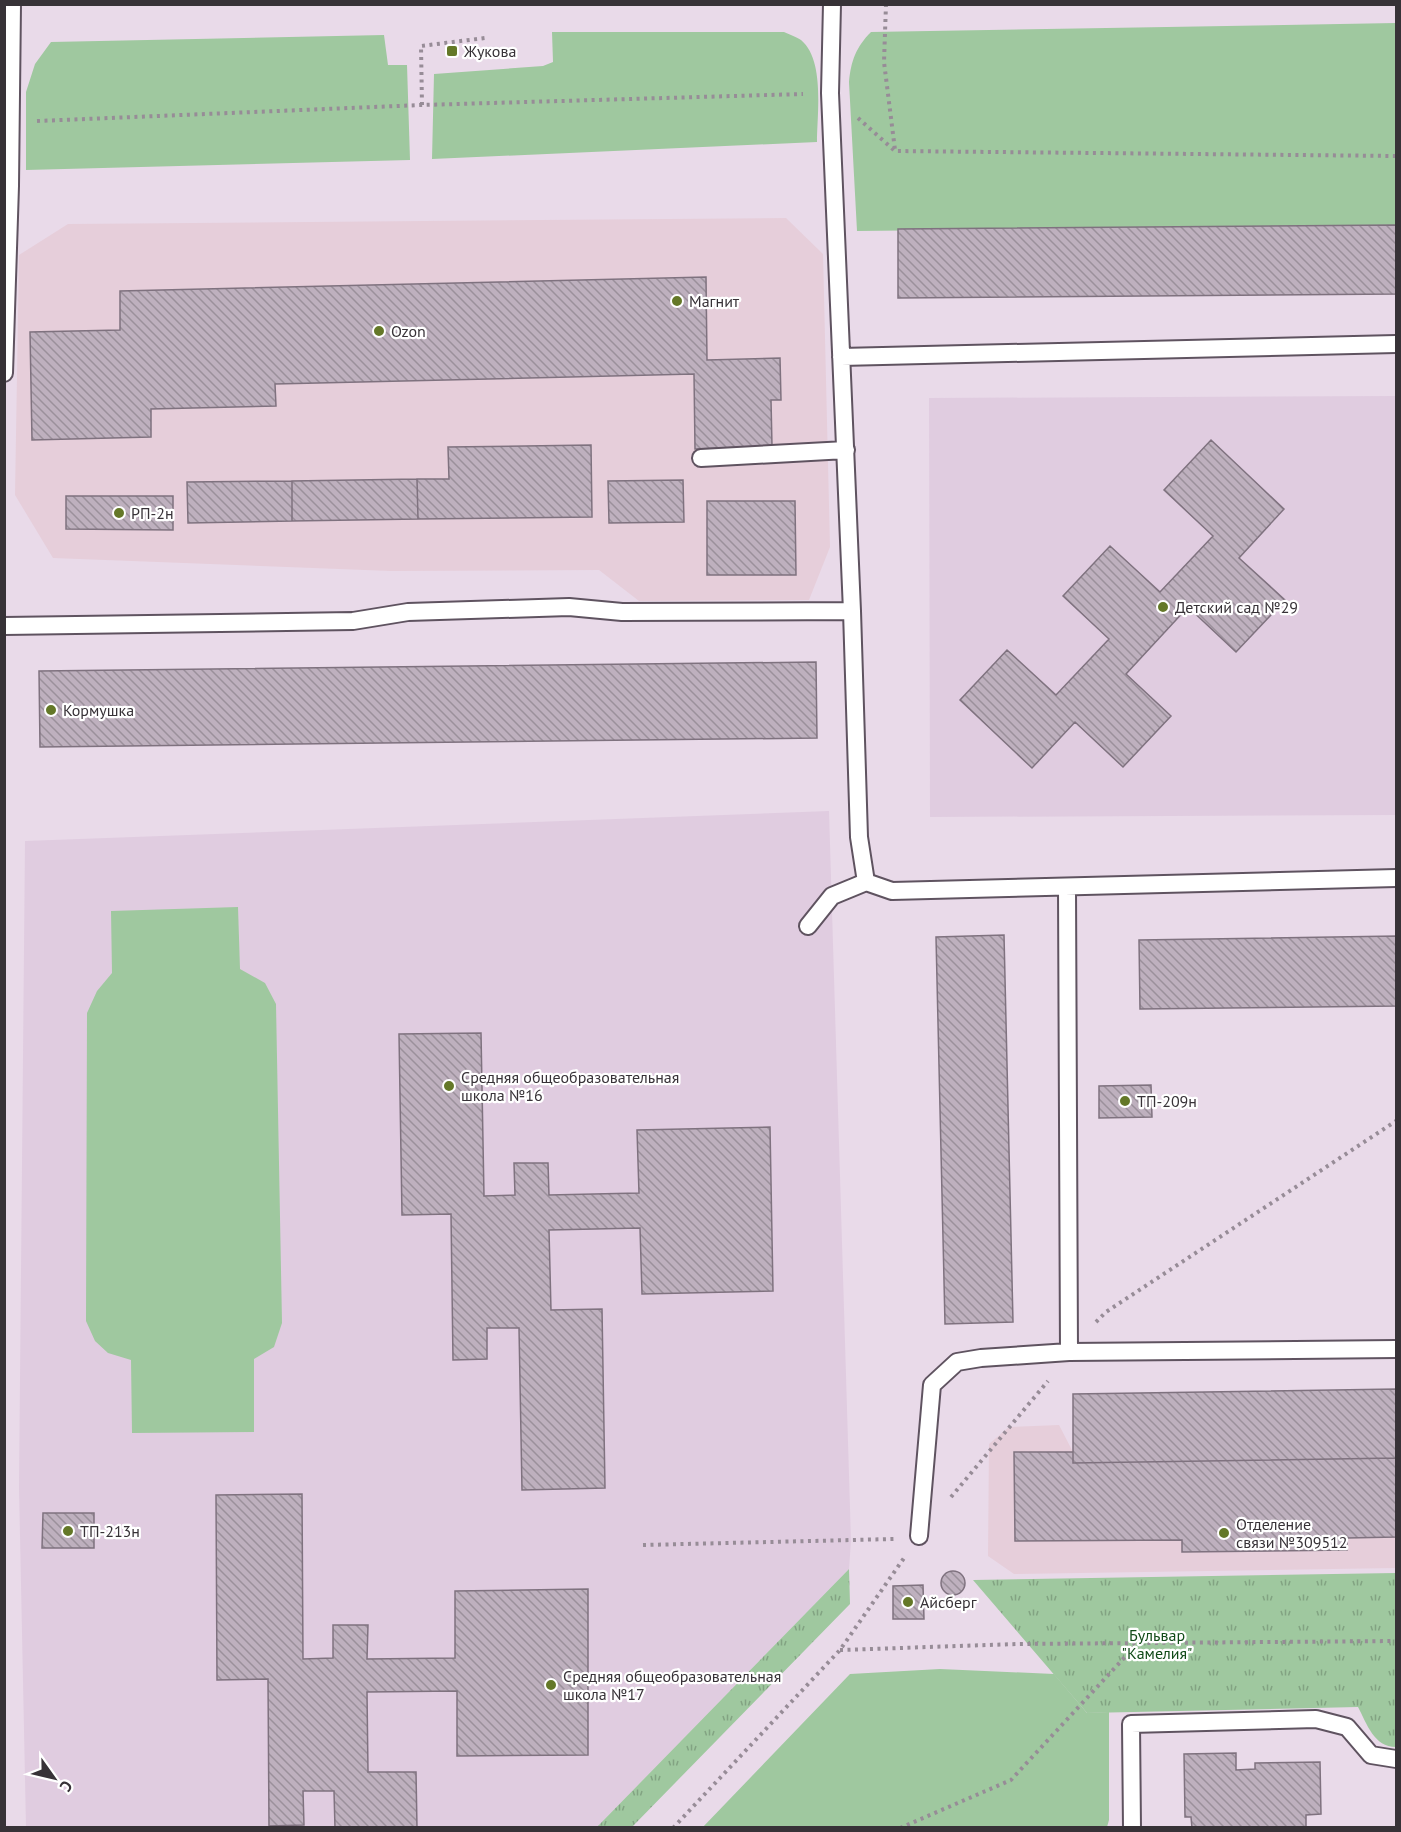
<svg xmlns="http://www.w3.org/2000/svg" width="1401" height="1832" viewBox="0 0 1401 1832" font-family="'PT Sans',sans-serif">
<defs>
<pattern id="park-tufts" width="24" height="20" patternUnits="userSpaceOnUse" patternTransform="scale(1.5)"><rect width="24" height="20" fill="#9fc89f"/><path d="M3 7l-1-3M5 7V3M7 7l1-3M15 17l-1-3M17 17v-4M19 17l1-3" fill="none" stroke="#82a382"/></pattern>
<pattern id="building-back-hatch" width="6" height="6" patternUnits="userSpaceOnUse" patternTransform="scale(1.5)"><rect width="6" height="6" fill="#beb0be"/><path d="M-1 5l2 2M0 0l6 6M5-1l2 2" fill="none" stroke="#9b909b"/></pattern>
</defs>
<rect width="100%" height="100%" fill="#e9dae9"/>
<path fill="#e6ceda" d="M786,218l37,36 7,293 -21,53 -170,1 -40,-31 -208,1 -338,-13 -38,-63 4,-240 49,-31z
M1059,1425l14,27 1,11 322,-5v110l-382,6 -26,-18 1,-112 20,-17z"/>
<path fill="#e0cce0" d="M1396,396v419l-466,2 -1,-419z
M829,811l22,730 -2,28 -252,258h-571l-7,-340 6,-646z"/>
<path fill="#9fc89f" d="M1396,23v202l-539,6 -8,-149c2,-21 7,-35 22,-50z
M552,32h232c6,3 13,5 17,8 24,20 16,74 16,102l-385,17 2,-85 109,-8 10,-4z
M384,35l4,30h19l3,95 -384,10v-78l9,-28 16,-22z
M238,907l2,62 25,14 11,21 6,319 -8,24 -20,12v73l-122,1 -1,-73 -23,-7 -13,-12 -9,-20 1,-308 10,-22 15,-18 -1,-62z
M940,1669l114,5 33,39 22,-1v108l-2,7 -405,1 148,-154z"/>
<path fill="url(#park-tufts)" d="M849,1569l1,35 -218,223h-35z
M1396,1573v174c-22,0 -29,-23 -38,-40l-271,6 -114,-133z"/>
<path fill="url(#building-back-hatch)" stroke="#7f727f" stroke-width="1.5" d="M1396,225v69l-498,4v-69z
M706,277l1,83 73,-2 1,42h-10l1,46 -77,3 -1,-75 -419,10 1,22 -125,3v28l-119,3 -2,-108 90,-2v-39z
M1211,440l73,69 -45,49 46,42 -49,52 -48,-45 -62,67 45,42 -48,51 -48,-45 -43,46 -72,-68 47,-50 49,45 53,-56 -46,-43 47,-50 50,46 53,-56 -49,-46z
M591,445l1,72 -174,2 -1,-40h32l-1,-32z
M417,479l1,40 -126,2v-40z
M683,480l1,42 -75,1 -1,-42z
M292,481v40l-104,2 -1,-41z
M66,496h107v34l-107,-1z
M707,501h88l1,74h-89z
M816,662l1,76 -777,9 -1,-76z
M1004,935l9,387 -68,2 -9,-387z
M1396,936v70l-256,3 -1,-69z
M481,1033l3,163 31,-1 -1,-32h34l1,32 90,-2 -2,-63 133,-3 3,164 -131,3 -2,-66 -91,2 2,80 51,-1 3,179 -83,2 -3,-162h-32v31l-34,1 -2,-146 -49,1 -3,-181z
M1151,1085l1,32 -53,1v-32z
M1396,1389v69l-323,5v-69z
M1014,1452h59v11l323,-5v79l-49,1v12l-165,2v-12l-167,1z
M302,1494l1,165 30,-1v-33h35l-1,34 88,-1v-67l133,-2v166l-131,1v-65l-90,1 1,80h48l1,56h-82l-1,-37h-31l1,34 -35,1 -1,-147 -51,1 -1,-185z
M43,1513h51v35h-52z
M941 1583a12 12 0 1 1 24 0a12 12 0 1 1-24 0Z
M923,1585l1,34h-31v-33z
M1236,1753v17l19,-1v-6l65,-1 1,52 -15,1v13h-114l-1,-11h-6l-1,-63z"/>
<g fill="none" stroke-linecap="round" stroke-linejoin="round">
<defs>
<path id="service" d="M832,4l-2,89 22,518 7,226 7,45 26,9 504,-13
M841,357l555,-13
M4,373l6,-187 2,-182
M701,458l145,-8
M4,626l349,-5 55,-9 161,-5 53,5 230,-1
M1067,888l2,464
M808,926l24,-30 34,-14
M919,1536l13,-151 25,-23 24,-4 88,-6 327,-3
M1132,1828l-1,-104 185,-5 31,8 24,28 25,4"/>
</defs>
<use href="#service" stroke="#5f5360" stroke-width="20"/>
<path stroke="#978c97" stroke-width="4" stroke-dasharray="3 4.5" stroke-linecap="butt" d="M886,4l-2,58 11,88
M422,105l-1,-59 64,-8
M858,118l37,33 501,5
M37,121l385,-16 381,-11
M1096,1322l10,-10 290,-191
M951,1497l97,-116
M643,1545l251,-6
M840,1650l178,-6 378,-3
M673,1828l167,-178 64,-92
M900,1828l111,-48 126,-136"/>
<use href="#service" stroke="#fff" stroke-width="16"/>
</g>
<g fill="#647828" stroke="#fff" stroke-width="2">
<rect x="446" y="45" width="12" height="12" rx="3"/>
<circle cx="677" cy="301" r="6"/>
<circle cx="379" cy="331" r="6"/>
<circle cx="119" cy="513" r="6"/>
<circle cx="1163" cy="607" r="6"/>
<circle cx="51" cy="710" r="6"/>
<circle cx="449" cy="1086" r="6"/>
<circle cx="1125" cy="1101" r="6"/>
<circle cx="68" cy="1531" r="6"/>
<circle cx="1224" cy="1533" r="6"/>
<circle cx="908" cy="1602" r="6"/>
<circle cx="551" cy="1685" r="6"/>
</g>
<g text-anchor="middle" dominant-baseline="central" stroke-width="4.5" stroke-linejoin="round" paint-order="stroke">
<g font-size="16" fill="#373237" stroke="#fff" text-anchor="start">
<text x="464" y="51">Жукова</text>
<text x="689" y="301">Магнит</text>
<text x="391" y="331">Ozon</text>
<text x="131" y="513">РП-2н</text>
<text x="1175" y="607">Детский сад №29</text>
<text x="63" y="710">Кормушка</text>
<text x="461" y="1077">Средняя общеобразовательная<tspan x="461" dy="18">школа №16</tspan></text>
<text x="1137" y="1101">ТП-209н</text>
<text x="1236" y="1524">Отделение<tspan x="1236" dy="18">связи №309512</tspan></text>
<text x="80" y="1531">ТП-213н</text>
<text x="920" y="1602">Айсберг</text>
<text x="563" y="1676">Средняя общеобразовательная<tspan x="563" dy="18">школа №17</tspan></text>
</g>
<g font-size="16" fill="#104a17" stroke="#fff">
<text x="1157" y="1635">Бульвар<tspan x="1157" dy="18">"Камелия"</tspan></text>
</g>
</g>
<rect width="1401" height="1832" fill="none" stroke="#373237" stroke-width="12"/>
<g transform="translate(54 1778) rotate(124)" stroke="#ffffff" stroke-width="4.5" paint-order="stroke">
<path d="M0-4.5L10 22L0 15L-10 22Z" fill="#373237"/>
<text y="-9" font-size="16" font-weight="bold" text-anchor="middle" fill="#373237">С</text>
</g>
</svg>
